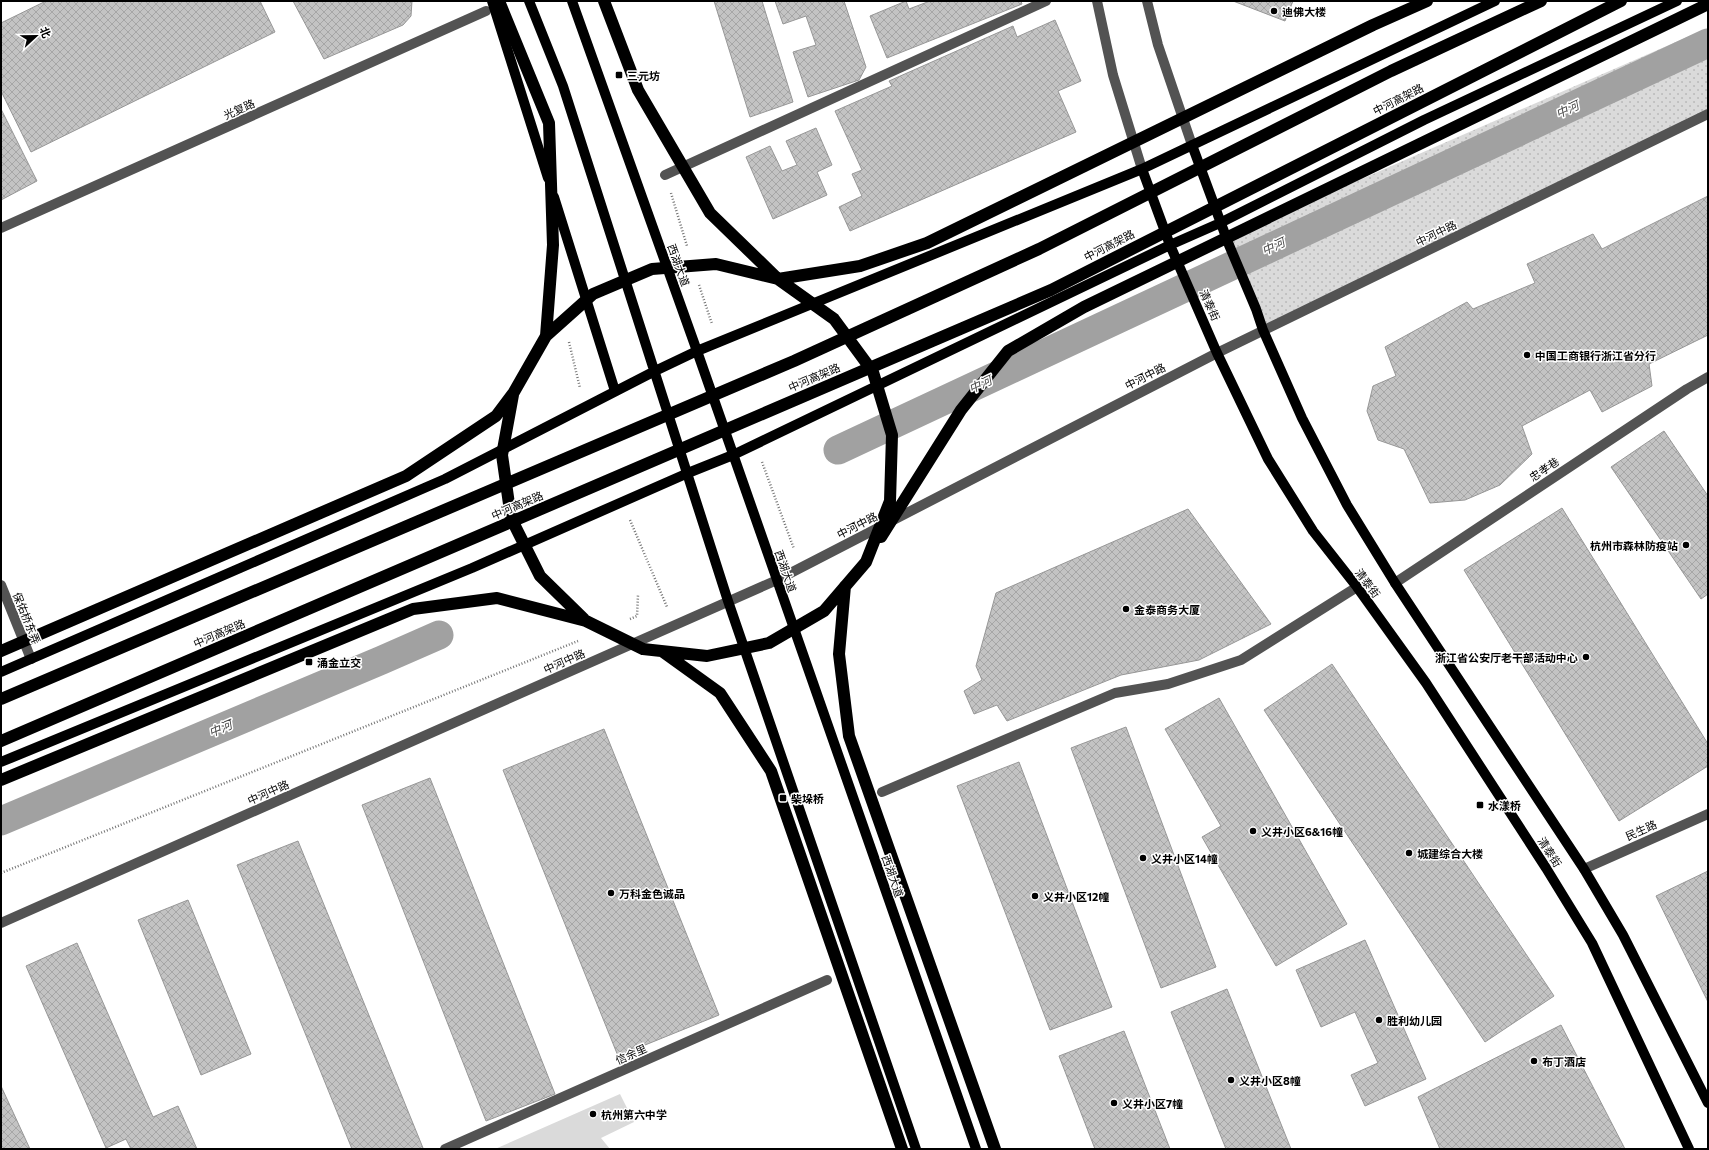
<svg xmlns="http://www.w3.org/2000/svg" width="1709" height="1150" viewBox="0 0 1709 1150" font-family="Commissioner,'Noto Sans SC',sans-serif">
<defs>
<pattern id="park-dots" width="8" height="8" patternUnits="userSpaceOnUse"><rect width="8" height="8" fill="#dadada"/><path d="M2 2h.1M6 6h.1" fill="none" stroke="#b9b9b9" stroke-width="1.8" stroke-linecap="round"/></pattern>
<pattern id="building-cross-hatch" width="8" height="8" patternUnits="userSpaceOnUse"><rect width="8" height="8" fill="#c3c3c3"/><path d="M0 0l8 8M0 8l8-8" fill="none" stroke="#a6a6a6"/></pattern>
</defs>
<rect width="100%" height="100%" fill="#fff"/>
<path fill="#dadada" d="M620,1094l14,28 -33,16 9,11h-115z"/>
<path fill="url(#park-dots)" d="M1708,28v88l-445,214 -32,-94z"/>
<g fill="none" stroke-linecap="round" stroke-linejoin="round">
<path stroke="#a1a1a1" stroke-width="29" d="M838,450l870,-407
M1,821l381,-161 57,-25"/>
</g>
<path fill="url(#building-cross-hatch)" stroke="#979797" d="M46,1h214l15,31 -244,120 -30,-61v-68z
M293,1h119l-1,15 -8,9 -79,34z
M714,1h48l31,101 -43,15z
M775,1h69l22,66 -7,13 -51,17 -15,-45 23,-7 -10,-29 -23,8z
M906,1l3,8 21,-8h91l1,3 -135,54 -17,-42z
M1233,1h60l-8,20z
M1055,20l26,61 -23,10 18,41 -226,99 -11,-24 23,-11 -10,-22 10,-4 -27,-59 57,-25 -3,-5 124,-55 4,11z
M1,109l36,72 -36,19z
M816,128l16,37 -15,7 10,23 -54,24 -27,-62 24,-11 12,25 15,-6 -11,-24z
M1708,196v139l-59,29 3,22 -50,26 -12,-22 -68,36 10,28 -32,31 -35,15 -35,3 -26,-54 -26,-9 -11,-29 6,-25 23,-10 -11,-29 82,-45 6,7 62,-26 -8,-19 66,-30 9,15z
M1664,431l44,65v98l-7,5 -90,-132z
M1562,508l146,236v22l-89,55 -155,-251z
M1188,509l83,115 -72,36 -78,15 -114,46 -10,-16 -23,9 -10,-23 18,-11 -6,-14 20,-73z
M1332,664l222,332 -69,46 -221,-332z
M1219,698l128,226 -71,42 -74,-129 19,-11 -56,-97z
M1126,727l90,240 -55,21 -90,-240z
M604,729l115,286 -101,41 -115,-286z
M1019,762l93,245 -62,23 -93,-244z
M430,778l125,316 -69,27 -124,-316z
M298,841l125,307 -3,1h-68l-115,-284z
M1708,871v131l-52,-106z
M188,900l63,154 -50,21 -63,-155z
M1365,940l61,139 -61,27 -14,-31 27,-12 -23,-51 -34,15 -25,-57z
M77,943l76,174 25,-11 19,43h-66l-5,-10 -20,9 -80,-182z
M1227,989l64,160h-65l-55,-137z
M1561,1025l64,124h-185l-22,-52z
M1124,1031l46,118h-75l-36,-93z
M1,1086l29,63h-29z"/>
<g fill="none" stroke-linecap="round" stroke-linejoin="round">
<path stroke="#757575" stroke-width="2.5" stroke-dasharray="1 2" stroke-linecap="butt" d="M671,193l16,53
M699,285l13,39
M569,342l11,46
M762,462l32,87
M630,520l37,87
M630,619l7,-3 1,-21
M1,873l577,-232"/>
<path stroke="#535353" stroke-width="10" d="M1097,1l16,74 29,94
M1147,1l11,44 34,100
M665,175l381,-174
M1,228l485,-217
M1395,583l292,-194 21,-12
M1,585l30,74
M882,792l233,-99 53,-9 73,-24 116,-73
M1584,869l124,-55
M1,923l776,-343 440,-227 491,-239
M445,1149l382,-169"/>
<path stroke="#000" stroke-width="10" d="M492,1l56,177
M529,1l34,85 165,515 188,548
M572,1l125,350 279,798
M1192,145l37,100 27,64 7,21 39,88 45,87 48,78 189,286 39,66 85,168
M1142,169l28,76 47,108 51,106 45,72 44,56 69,96 120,185 46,75 97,206
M554,197l61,194
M1,672l444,-193 210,-108 42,-20 445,-182 353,-168
M1,762l471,-194 216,-95 45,-18 437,-210 50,-22 204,-103 253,-119"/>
<path stroke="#000" stroke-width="12" d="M499,1l50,122 4,122 -7,91
M513,395l-11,60 9,63 29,58 44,43
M881,537l80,-127 47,-59 76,-44 624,-303
M845,586l-6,68 10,82 146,413
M1,651l405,-175 90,-60 18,-24 32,-56 47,-42 59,-25 64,-5 62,15 82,-13 67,-23 446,-218 54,-24
M663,652l57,41 51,78 131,378
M1,699l793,-338 245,-112 352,-178 150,-70
M1,741l1050,-451 570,-289
M1,780l412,-171 84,-11 89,23 57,28 64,7 62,-13 55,-32 42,-49 24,-61 2,-66 -19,-63 -39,-53 -56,-40 -68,-66 -72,-123 -34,-89"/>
</g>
<g fill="#000" stroke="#fff" stroke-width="1.5">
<circle cx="1274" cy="11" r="4"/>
<rect x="615" y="71" width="8" height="8" rx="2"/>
<circle cx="1527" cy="355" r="4"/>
<circle cx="1686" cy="545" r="4"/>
<circle cx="1126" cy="609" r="4"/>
<circle cx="1586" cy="657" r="4"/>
<rect x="305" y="658" width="8" height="8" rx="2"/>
<rect x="779" y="794" width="8" height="8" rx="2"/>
<rect x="1476" y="801" width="8" height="8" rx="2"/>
<circle cx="1253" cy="831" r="4"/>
<circle cx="1409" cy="853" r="4"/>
<circle cx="1143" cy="858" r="4"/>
<circle cx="611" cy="893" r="4"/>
<circle cx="1035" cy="896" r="4"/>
<circle cx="1379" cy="1020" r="4"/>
<circle cx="1534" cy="1061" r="4"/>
<circle cx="1231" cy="1080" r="4"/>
<circle cx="1114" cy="1103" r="4"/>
<circle cx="593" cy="1114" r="4"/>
</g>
<g text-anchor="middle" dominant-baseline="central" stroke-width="3" stroke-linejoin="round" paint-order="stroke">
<g font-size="11" font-weight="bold" fill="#000" stroke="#fff" text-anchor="start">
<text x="1282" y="11">迪佛大楼</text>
<text x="627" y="75">三元坊</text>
<text x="1535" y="355">中国工商银行浙江省分行</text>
<text x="1678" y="545" text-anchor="end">杭州市森林防疫站</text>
<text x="1134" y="609">金泰商务大厦</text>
<text x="1578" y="657" text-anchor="end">浙江省公安厅老干部活动中心</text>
<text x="317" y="662">涌金立交</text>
<text x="791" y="798">柴垛桥</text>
<text x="1488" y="805">水漾桥</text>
<text x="1261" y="831">义井小区6&amp;16幢</text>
<text x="1417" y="853">城建综合大楼</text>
<text x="1151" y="858">义井小区14幢</text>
<text x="619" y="893">万科金色诚品</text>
<text x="1043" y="896">义井小区12幢</text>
<text x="1387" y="1020">胜利幼儿园</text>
<text x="1542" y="1061">布丁酒店</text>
<text x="1239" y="1080">义井小区8幢</text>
<text x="1122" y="1103">义井小区7幢</text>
<text x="601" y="1114">杭州第六中学</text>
</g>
<g font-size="11" fill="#000" stroke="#fff">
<text transform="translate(1398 99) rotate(-27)">中河高架路</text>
<text transform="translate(239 109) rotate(-24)">光复路</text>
<text transform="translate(1436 233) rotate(-26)">中河中路</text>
<text transform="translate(1109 245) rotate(-27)">中河高架路</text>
<text transform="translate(679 265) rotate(70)">西湖大道</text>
<text transform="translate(1210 305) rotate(66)">清泰街</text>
<text transform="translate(1145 376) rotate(-27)">中河中路</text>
<text transform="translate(814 377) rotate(-23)">中河高架路</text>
<text transform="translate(1544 469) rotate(-34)">忠孝巷</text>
<text transform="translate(517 505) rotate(-23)">中河高架路</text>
<text transform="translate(857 525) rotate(-27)">中河中路</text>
<text transform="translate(786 571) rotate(71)">西湖大道</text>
<text transform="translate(1368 583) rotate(53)">清泰街</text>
<text transform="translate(27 618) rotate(68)">保佑桥东弄</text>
<text transform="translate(219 633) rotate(-23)">中河高架路</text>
<text transform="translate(564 661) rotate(-24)">中河中路</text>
<text transform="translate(268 792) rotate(-24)">中河中路</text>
<text transform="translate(1641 830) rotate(-24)">民生路</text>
<text transform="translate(1550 852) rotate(57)">清泰街</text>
<text transform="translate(893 876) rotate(71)">西湖大道</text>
<text transform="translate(631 1054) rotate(-24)">信余里</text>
</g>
<g font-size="12" font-style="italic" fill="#424242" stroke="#fff">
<text transform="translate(1567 109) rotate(-25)">中河</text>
<text transform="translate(1273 246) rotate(-25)">中河</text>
<text transform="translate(980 384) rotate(-25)">中河</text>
<text transform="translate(220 728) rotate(-23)">中河</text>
</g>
</g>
<rect width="1709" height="1150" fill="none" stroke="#000000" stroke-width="4"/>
<g transform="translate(36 36) rotate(68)" stroke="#ffffff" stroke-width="3" paint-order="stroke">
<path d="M0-3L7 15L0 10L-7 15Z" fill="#000000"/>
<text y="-6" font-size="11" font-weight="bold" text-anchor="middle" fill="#000000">北</text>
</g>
</svg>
